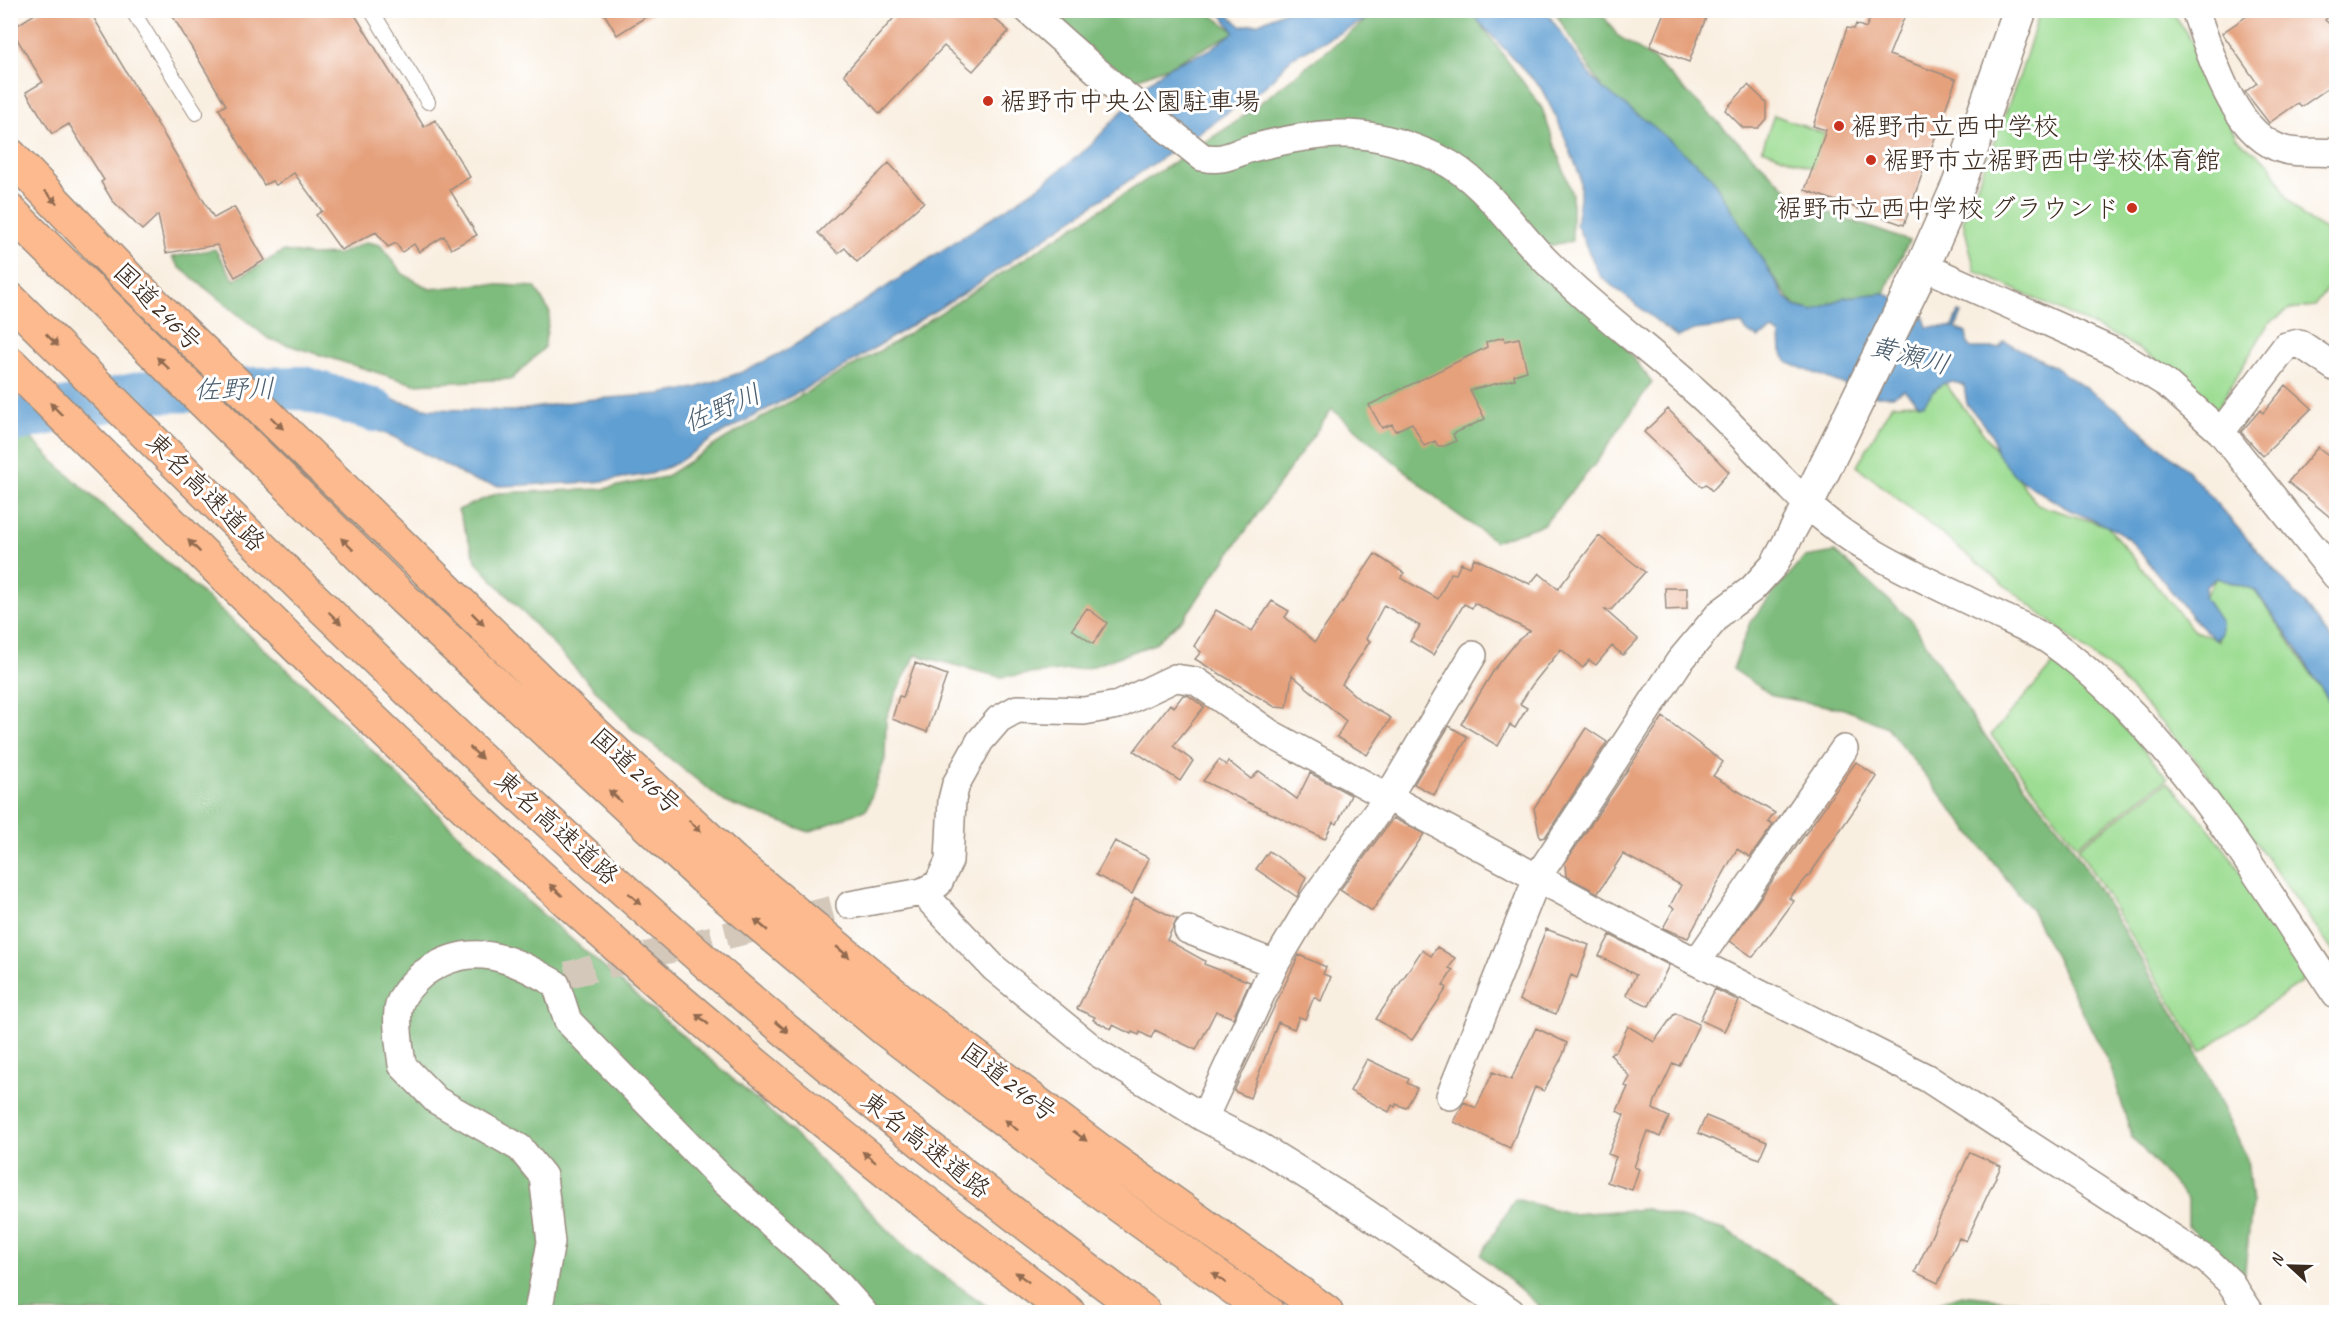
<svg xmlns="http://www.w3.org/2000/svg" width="2347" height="1323" viewBox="0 0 2347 1323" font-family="Caveat,'Klee One',sans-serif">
<rect width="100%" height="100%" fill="#fff"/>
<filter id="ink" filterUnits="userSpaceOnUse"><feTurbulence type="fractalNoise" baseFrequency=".0167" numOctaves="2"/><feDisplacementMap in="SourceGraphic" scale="12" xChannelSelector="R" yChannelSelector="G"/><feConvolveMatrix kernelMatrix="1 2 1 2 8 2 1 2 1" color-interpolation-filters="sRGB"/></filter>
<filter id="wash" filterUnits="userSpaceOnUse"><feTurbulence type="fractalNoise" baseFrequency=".008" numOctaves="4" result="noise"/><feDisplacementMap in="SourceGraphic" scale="24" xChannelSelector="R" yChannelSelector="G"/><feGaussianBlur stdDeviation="1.35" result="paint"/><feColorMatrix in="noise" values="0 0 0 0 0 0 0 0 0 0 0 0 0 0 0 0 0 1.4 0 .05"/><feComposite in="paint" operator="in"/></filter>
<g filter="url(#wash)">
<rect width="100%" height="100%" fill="#f9efe1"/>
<path fill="#9ddd93" stroke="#6c8458" stroke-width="1.5" d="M2040,11h131l24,34 41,93 34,26 18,34 15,19 24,14 9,46 -22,29 -24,3 -22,15 -52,87 -31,-33 -63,-39 -147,-68 -12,-50 57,-146z
M1774,115l51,19 -12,34 -51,-19z
M1944,382l94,123 69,21 86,104 26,11 -15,-44 12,-19 39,12 81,121v245l-133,-188 -85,-92 -261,-210 35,-62 27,-1z
M2055,662l47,40 66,76 -91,68 -86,-111z
M2167,782c56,53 95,124 136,188l-1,11 -101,71 -123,-204z"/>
<path fill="#7ebc7d" stroke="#5c734e" stroke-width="1.5" d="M1051,11h155l29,21 -65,34 -47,18z
M1378,11h90l9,8 65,89 30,86v47l-43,9 76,72 47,60 -57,82 -51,60 -49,17 -44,-31 -119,-101 -148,209 -30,26 -66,24 -88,9 -84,-22 -20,38 -10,26 -1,40 -18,50 -58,23 -84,-30 -95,-75 -153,-164 -19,-53 40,-17 104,-4 63,-12 61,-39 169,-96 338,-218z
M1554,11h46l17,24 36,24 148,144 108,38 -25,52 -39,4 -32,14 -18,-5 -125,-165 -68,-53z
M367,242l13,3 23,29 27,15 53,-5 52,3 15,26 -6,35 -32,31 -98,5 -145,-45 -90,-72 -7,-10 43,-8 19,31 50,-29 27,4 28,-1z
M10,416l44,46 251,223 220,214 256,222 128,130 86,61h-984z
M1835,552l77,69 63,102 94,118 128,211 50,107 5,45 -8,75 -56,-52v-27l-56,-63 -21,-69 -79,-157 -145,-184 -43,-18 -71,-13 -40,-27 17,-47 24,-30 31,-35z
M1515,1199l57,15 75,-5 78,21 131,82h-310l-65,-57z
M1961,1295l85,9 5,8h-141z"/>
<path fill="#609fd2" stroke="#4e6478" stroke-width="1.5" d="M1214,11h10l17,15 18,-3 26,-12h97l-91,47 -23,26 -74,52 -227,155 -133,82 -117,63 -40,27 -26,11 -56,8 -95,4 -26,-5 -80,-44 -37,-14 -10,-9 -32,-13 4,-21 110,29 85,2 70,-11 76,-6 36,-6 46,-16 41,-20 59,-36 195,-128 51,-40 61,-66 21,-16 39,-16 25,-18 -12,-17z
M1469,11h77l45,65 11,12 51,38 57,49 75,122 10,9 18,5 32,-14 39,-4 33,16 6,6 4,12h26l6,-15 3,1 -6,15 10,5 2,12 3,3h28l5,-7 47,24 66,44 71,62 118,135 30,40v66l-39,-63 -42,-59 -38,-12 -11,7 -2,12 17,25v13l-6,5 -22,-22 -62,-77 -13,-10 -52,-23 -49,-30 -20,-24 -5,-19 -25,-31 -3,-18c-19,-11 -29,2 -40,18h-5l-15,-14 -11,6h-19l-86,-33 -7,-12 -1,-16 -7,-5 -15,8 -11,-6 -5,-8 -47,6 -18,7 -77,-61 -24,-52 4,-26v-22l-22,-55 -17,-33z"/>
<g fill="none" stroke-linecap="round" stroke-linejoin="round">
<path stroke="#609fd2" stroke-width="44" d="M10,421l143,-30 150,-3 71,22"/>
</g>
<g id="blocks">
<path fill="#e5a07b" d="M41,10h48l125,208 20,-11 31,53 -30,17 -18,-32 -51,8 -8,-38 -16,15 -30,-30 -11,-18 3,-2 -35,-56 -17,10 -26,-42 17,-10 -32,-53z
M169,10h183l72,117 11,-7 35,57 -20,13 27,45 -26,14 -7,-13 -25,16 -5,-8 -12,8 -6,-9 -8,4 -12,-15 -35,18 -25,-35 6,-4 -28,-38 -18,12 -4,-4 -8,4 -45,-76 7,-4z
M602,10h55l-40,25z
M901,10h83l25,21 -36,40 -29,-25 -64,68 -36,-40z
M1665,10h44l-20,52 -39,-15z
M1873,10h34l-18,45 67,24 -52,146 -99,-35 21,-60 -13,-4 34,-98 7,1 2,-5 10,4z
M2256,10h79l-10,10 12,11v51l-36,25 -3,-4 -29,20 -24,-31 12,-9 -35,-50z
M1748,85l18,17v17l-8,9h-15l-18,-18z
M889,163l35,39 -67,60 -12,-14 -7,5 -20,-20z
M1504,337l1,4 14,-3 8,33 -13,4 1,4 -45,11 15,29 -32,15 3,7 -11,5h-7l-3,-5 -11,5 -12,-23 -17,8 -3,-7 -10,4 -13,-23 118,-58 -1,-5z
M2286,385l26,23 -49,48 -22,-24 19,-22 3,3z
M1668,409l61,63 -17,19 -6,-7 -4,3 -58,-55z
M2318,447l19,15v61l-49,-41z
M1599,536l46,36 -34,38h-6l33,29 -15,16 -11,-9 -16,19 -7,-5 -6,8 -22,-19 -29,36 -12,19 7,4 -12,20 -5,-3 -12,21 -37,-22 33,-54 24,-30 12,-9 -56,-28 -2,5 -8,-4 -31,51 -23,-14 10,-15 -36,-21 -18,34 4,2 -28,43 18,16 31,18 -24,37 -30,-18 9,-16 -54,-46 -5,33 -12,-1 -80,-48 6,-7 -7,-6 22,-36 36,21 20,-30 17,10 -4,6 30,25 60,-88 29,19 -3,5 37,21 13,-26 5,1 5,-11 9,4 4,-9 56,26 9,-11 19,16z
M1665,588h22v21l-21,1z
M1087,608l20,15 -14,21 -21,-15z
M915,663l32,12 -20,57 -35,-13 7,-23 4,1z
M1183,695l6,1 15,11 -31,39 20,15 -13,20 -46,-30 36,-47 4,3z
M1663,717l60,45 -10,14 62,37 -7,9 5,3 -23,32 -13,-8 -49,89 -25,-10 11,-20 -4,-2 11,-21 -58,-31 -25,39 -32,-17 -1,-13z
M1449,726l19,11 -34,58 -20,-11z
M1586,728l21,14 -62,95 -5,1 -6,-30z
M1219,760l7,5 2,-4 23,18 8,-8 38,28 13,-26 41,22 -14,29 -4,-2 -8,17 -122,-58z
M1856,762l21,15 -67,97 -21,24 5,3 -41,56 -23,-16z
M1393,818l31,16 -52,77 -32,-21z
M1115,841l34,17 -17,36 -36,-19z
M1269,851l37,26 -9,20 -41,-28z
M1135,898l42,21 -10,21 38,21 -1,3 46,18 -17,36 -17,-7 -20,39 -41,-20 -4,8 -11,-6 -1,3 -7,-3 -1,2 -18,-9 -2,4 -18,-9 2,-3 -18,-8z
M1546,929l43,16 -12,33 -6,-3 -15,39 -37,-14z
M1610,935l59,30 -20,41 -23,-11 10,-20 -37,-19z
M1437,947l18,11 -6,10 4,2 -10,15 4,3 -35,52 -36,-21 46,-69 9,6z
M1299,955l27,12 -3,7 8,3 -10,24 -7,-4 -9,22 -6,-2 -5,12 -16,-7 -28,76 -16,-7z
M1715,989l24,12 -15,30 -24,-11z
M1675,1013l24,11 -20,42 -6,-3 -18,38 -2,8 16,8 -9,20 -13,-6 -13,36 5,2 -7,21 -25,-8 9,-25 -8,-3 16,-39 -7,-4 11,-24 -3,-1 5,-9 -20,-23 7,-4 11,-24 26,16z
M1536,1028l31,15 -4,12 -19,36 -9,-4 -25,61 -56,-26 10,-20 12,6 17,-36 18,8z
M1367,1059l42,20 -2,4 10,5 -11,20 -10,-4 -1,3 -3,-2 -3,7 -39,-21z
M1706,1116l61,25 -8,18 -61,-26z
M1970,1152l31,14 -35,75 -7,-3 -21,45 -23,-11z"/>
</g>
</g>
<g filter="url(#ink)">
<use href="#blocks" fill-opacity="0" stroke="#9a8c80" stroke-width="1.5"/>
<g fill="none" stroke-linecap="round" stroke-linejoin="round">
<path stroke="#d3c8ba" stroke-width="27" stroke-dasharray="27 14" stroke-linecap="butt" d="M567,975l283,-70"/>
<defs>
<path id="service" d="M132,10l64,103
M371,10l57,92"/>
<path id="minor" d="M1028,10l94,83 80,64c22,5 30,-3 50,-9 74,-19 119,-22 188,11 44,21 74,71 108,104 48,48 102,87 152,132 37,34 70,72 105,107 56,53 125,79 193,113 17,8 37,16 53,27 122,87 203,231 285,353
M2195,10c16,45 39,127 90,140 16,4 35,1 51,3
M1923,266l194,87 50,31 54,48 115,144
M2221,432l65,-86 13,-3 37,25
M922,892l72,76 104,85 106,65 55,28 97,60 155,106
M850,905l72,-13 16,-8 11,-23 3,-61 4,-16 24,-43 19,-22 18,-10 67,2 34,-6 57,-27 21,3 75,53 378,204 278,140 281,183 22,21 20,30
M1188,930l87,34
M1697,962l147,-213
M1450,1096l88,-220 141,-214 41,-49 32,-24 22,-24 33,-61
M1204,1118l71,-154 39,-65 74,-102 85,-142
M538,1312l13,-70 -8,-66 -23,-28 -84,-48 -34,-35c-2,-18 -6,-37 -4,-55 2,-14 15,-28 26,-37 48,-34 87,-15 132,11l12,37 156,160 115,104 24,27"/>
<path id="tertiary" d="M1807,504l116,-238 36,-82 61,-174"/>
<path id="trunk" d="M10,155l120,125 447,437 156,144 175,145 199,150 219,156
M10,211l394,388 299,278 184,154 201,152 179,129"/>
<path id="motorway" d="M10,299c178,176 354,353 538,522 190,175 389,339 596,491
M10,363c205,204 409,408 625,599 140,122 285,239 433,350"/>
</defs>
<use href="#service" stroke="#9a8c80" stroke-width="16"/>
<use href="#minor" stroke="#9a8c80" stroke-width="30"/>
<use href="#tertiary" stroke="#9a8c80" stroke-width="36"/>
<use href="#trunk" stroke="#9a8c80" stroke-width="36"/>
<use href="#motorway" stroke="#9a8c80" stroke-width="36"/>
<use href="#service" stroke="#fff" stroke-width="14"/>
<use href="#minor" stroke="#fff" stroke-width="27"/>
<use href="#tertiary" stroke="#fff" stroke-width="33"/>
<use href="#trunk" stroke="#fcba8e" stroke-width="33"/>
<use href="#motorway" stroke="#fcba8e" stroke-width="33"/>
</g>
<defs><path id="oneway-solid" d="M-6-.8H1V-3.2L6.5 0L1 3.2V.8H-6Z" transform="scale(1.5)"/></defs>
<g fill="#926b50">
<use href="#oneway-solid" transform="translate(51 197) rotate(46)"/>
<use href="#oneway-solid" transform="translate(52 340) rotate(45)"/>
<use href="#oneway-solid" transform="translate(163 363) rotate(-136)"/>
<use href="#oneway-solid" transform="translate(56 409) rotate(-135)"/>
<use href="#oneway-solid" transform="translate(277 423) rotate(44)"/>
<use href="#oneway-solid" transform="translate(347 544) rotate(-136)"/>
<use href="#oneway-solid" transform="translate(194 546) rotate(-135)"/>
<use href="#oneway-solid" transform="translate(335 618) rotate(44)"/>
<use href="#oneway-solid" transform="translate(478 619) rotate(45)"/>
<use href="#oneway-solid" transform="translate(476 753) rotate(43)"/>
<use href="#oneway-solid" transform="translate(615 796) rotate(-137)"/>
<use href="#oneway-solid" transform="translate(695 826) rotate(43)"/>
<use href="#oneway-solid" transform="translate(556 890) rotate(-138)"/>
<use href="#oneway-solid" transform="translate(635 899) rotate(42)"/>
<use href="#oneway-solid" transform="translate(761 925) rotate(-140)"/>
<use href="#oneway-solid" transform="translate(843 952) rotate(40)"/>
<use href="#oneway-solid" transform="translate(702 1019) rotate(-140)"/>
<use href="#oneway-solid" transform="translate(782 1027) rotate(41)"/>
<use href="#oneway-solid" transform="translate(1011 1125) rotate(-143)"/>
<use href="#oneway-solid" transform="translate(1080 1136) rotate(37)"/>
<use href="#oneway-solid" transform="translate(869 1157) rotate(-141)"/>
<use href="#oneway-solid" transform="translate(1022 1277) rotate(-143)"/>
<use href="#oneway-solid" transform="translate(1219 1278) rotate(-144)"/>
</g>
</g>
<g fill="#c8321e" stroke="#fff" stroke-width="2">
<circle cx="988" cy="101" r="6"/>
<circle cx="1839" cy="126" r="6"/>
<circle cx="1871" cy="160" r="6"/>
<circle cx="2132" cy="208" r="6"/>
</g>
<g text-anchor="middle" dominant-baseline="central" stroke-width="6" stroke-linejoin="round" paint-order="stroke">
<g font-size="26" fill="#3b2a1e" stroke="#fff" text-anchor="start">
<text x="1000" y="101">裾野市中央公園駐車場</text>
<text x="1851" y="126">裾野市立西中学校</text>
<text x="1883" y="160">裾野市立裾野西中学校体育館</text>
<text x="2120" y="208" text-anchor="end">裾野市立西中学校 グラウンド</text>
</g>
<g font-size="26" fill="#3b2a1e" stroke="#fff">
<text transform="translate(158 307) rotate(45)">国道246号</text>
<text transform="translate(206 492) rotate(45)">東名高速道路</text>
<text transform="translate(636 771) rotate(43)">国道246号</text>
<text transform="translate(557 828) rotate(42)">東名高速道路</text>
<text transform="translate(1009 1082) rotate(37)">国道246号</text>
<text transform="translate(926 1145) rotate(38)">東名高速道路</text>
</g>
<g font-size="27" font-style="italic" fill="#4c5f6f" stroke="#fff">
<text transform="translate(1910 355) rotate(15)">黄瀬川</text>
<text transform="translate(234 389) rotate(-1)">佐野川</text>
<text transform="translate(722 408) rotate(-23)">佐野川</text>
</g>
</g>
<rect width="2347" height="1323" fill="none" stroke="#fff" stroke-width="36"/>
<g transform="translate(2290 1266) rotate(292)" stroke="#ffffff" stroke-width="4.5" paint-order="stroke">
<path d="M0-4.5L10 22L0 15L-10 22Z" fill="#3b2a1e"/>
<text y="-9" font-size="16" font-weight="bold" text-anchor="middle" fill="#3b2a1e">N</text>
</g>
</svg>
